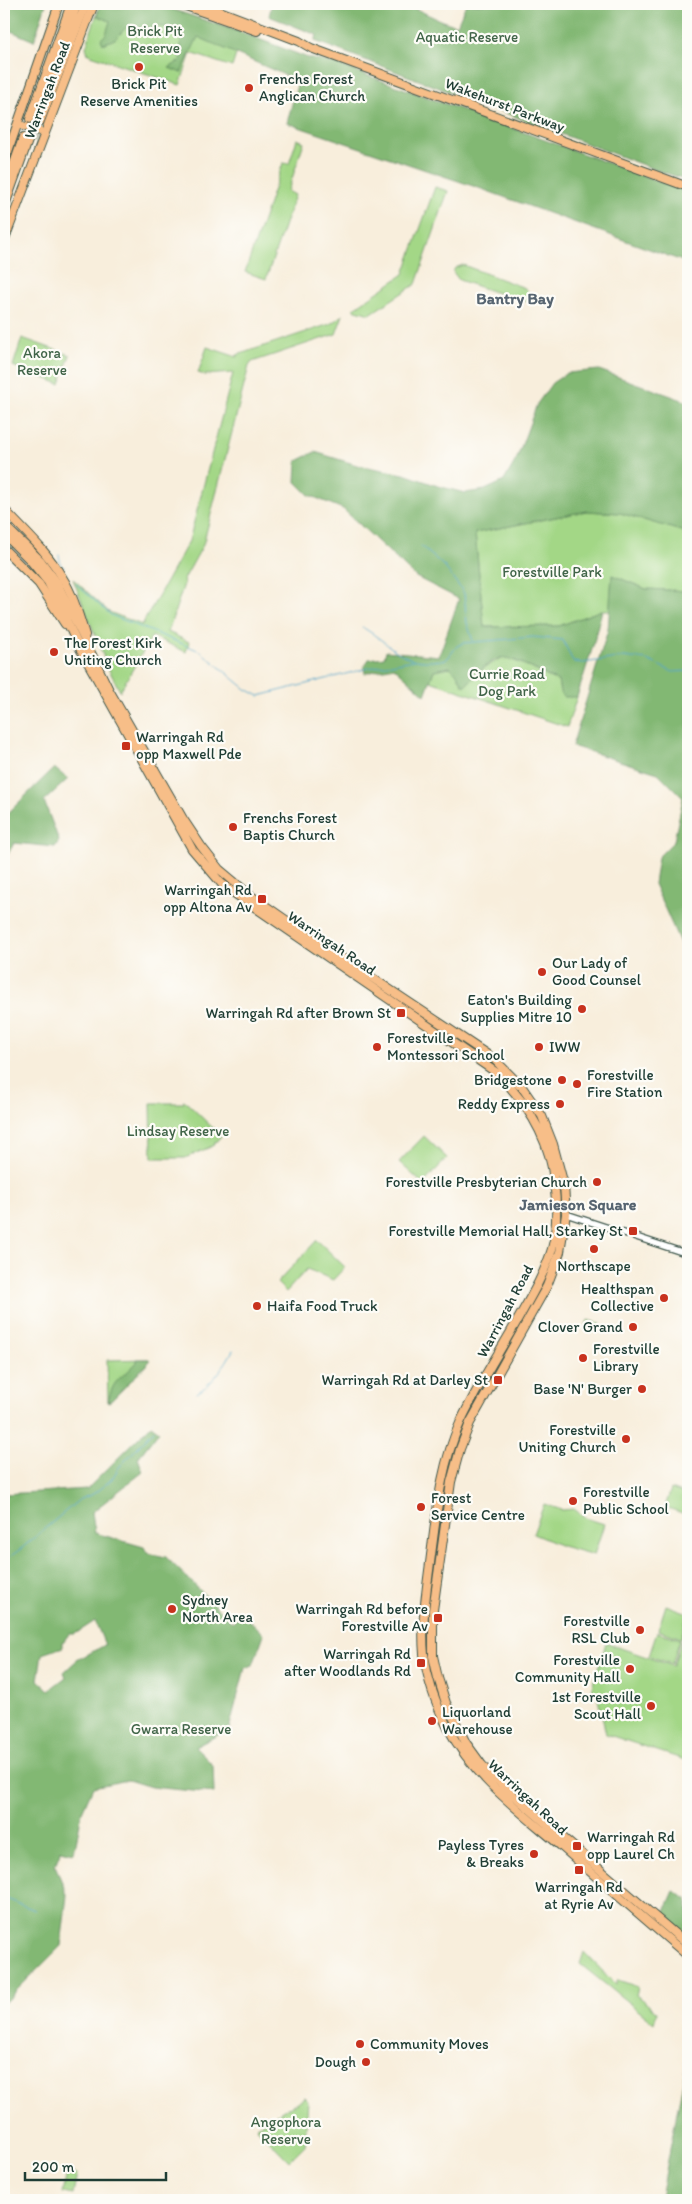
<svg xmlns="http://www.w3.org/2000/svg" width="692" height="2204" viewBox="0 0 692 2204" font-family="Itim,sans-serif">
<rect width="100%" height="100%" fill="#fdfcf7"/>
<filter id="ink" filterUnits="userSpaceOnUse"><feTurbulence type="fractalNoise" baseFrequency=".02" numOctaves="2"/><feDisplacementMap in="SourceGraphic" scale="10" xChannelSelector="R" yChannelSelector="G"/><feConvolveMatrix kernelMatrix="1 2 1 2 8 2 1 2 1" color-interpolation-filters="sRGB"/></filter>
<filter id="wash" filterUnits="userSpaceOnUse"><feTurbulence type="fractalNoise" baseFrequency=".0096" numOctaves="4" result="noise"/><feDisplacementMap in="SourceGraphic" scale="20" xChannelSelector="R" yChannelSelector="G"/><feGaussianBlur stdDeviation="1.12" result="paint"/><feColorMatrix in="noise" values="0 0 0 0 0 0 0 0 0 0 0 0 0 0 0 0 0 1.4 0 .05"/><feComposite in="paint" operator="in"/></filter>
<g filter="url(#wash)">
<rect width="100%" height="100%" fill="#f8eedc"/>
<path fill="#a3d786" stroke="#618a5d" d="M100,4h56l87,29 -11,34 -41,-14 -11,32 -92,-31 -2,-7z
M297,139l7,3 -16,49 7,4 -29,84 -21,-7 38,-109 6,1z
M435,187l13,4 -32,93 -46,30 -17,-5 51,-35z
M463,265l62,23 6,6 -2,6 -8,1 -62,-21 -6,-8 2,-4z
M343,315l-7,19 -84,28 -3,4 -46,179 -20,36h2l-17,51 21,10 -3,10 -34,-16 -32,55 -12,-23 -35,-89 36,33 33,13 47,-84 44,-168 -28,2 -7,-2 9,-26 30,10v-2l93,-31z
M22,338l48,17 -10,29 -47,-18z
M586,511l34,2 68,20v58l-42,-2 -34,-14 -2,35h-8l-43,16 -75,1 -9,-94z
M501,658c21,2 38,16 57,23l2,11 17,5 -10,30 -137,-46 4,-11 16,-3 8,8 5,10h3l18,-17z
M184,1100l37,36 -7,8 1,1 -30,13h-33l-1,-55h33z
M424,1136l23,22 -24,26 -24,-22z
M317,1240l28,27 -12,13 -26,-11 -21,23 -9,-9z
M588,1320l13,4 -3,9 -13,-5z
M149,1359l1,2 -38,39 -4,2 -1,-42z
M671,1489l17,6v20l-23,-8z
M544,1504l18,6 12,-1 12,9 18,6 -10,31 -32,-9 -29,-12z
M666,1605l22,8 -7,25 -23,-8z
M688,1622v139l-82,-27 -9,-39 -7,-2 16,-50 67,23z
M657,1632l23,7 -8,25 -23,-8z
M584,1952l32,33 2,-5 20,7 -2,8 21,17 -3,11 -74,-59z
M305,2097l3,3 -3,45 -16,16 -33,-34z
M67,2172l10,2 -4,21 -10,-2z"/>
<path fill="#82b873" stroke="#507a54" fill-rule="evenodd" d="M10,4h36l-12,37 -30,-13v-7z
M100,4h56l87,29 65,25 28,6 352,128v71l-212,-76 -189,-64 11,-42 -100,-44 -17,36 -12,-5 12,-8v-23c-12,-14 -21,-10 -37,-8 -5,0 -11,-2 -16,-3l-13,13 -12,5 -2,-5 5,-5 4,-13 -13,-5z
M272,4h100c10,2 18,-2 28,0 20,4 37,18 57,21l9,-21h222v176l-29,-9 -344,-130 2,-6 -48,-19z
M599,370l89,32v131l-68,-20 -34,-2 -111,22 9,94 75,-1 43,-16 -9,36 -16,51h-13l-4,-5 -2,-11c-13,-5 -46,-26 -58,-23 -13,4 -25,18 -34,27h-3l-5,-10 -8,-8 -16,3 -9,25 -31,-28 -29,6 -1,-6 5,-8 15,-2 2,-6 53,5 20,-57 -43,-22 -73,-68 -34,-14 -13,-13 1,-21 18,-9 42,13 47,9 34,12 27,7 20,-3 19,-9 13,-23 20,-54 15,-21 15,-10z
M612,575l34,14 42,2v357l-7,-3 -27,-61 4,-27 16,-16 9,-43 -25,-25 -86,-27 36,-116z
M54,768l14,11 -24,22 15,40 -4,6 -41,-4 -7,13h-3v-39z
M137,1359h12l1,2 -38,39 -4,2c6,-26 13,-22 29,-40z
M151,1425l8,6 -21,27 5,14 -51,40 3,21 49,14 3,6 19,4 66,65 10,-9 22,21 -11,31 -8,3 -16,61 -34,18 18,18 1,28 -63,-6 -23,-7 -35,7 -11,25 -8,41 -13,-3 -6,15 12,30 -6,51 -57,57v-509l83,-5zM95,1621l10,24 -28,15 -13,12 2,5 -17,13 -11,-10 4,-26 21,-7v-5l6,-8h6z
M674,1891l14,9v38l-25,-22z
M688,2054v146h-96l69,-3z"/>
<g fill="none" stroke-linecap="round" stroke-linejoin="round">
<path stroke="#50a6cc" stroke-width="1" d="M421,546l23,20 20,27 3,30 6,18
M59,555l2,11 3,1
M76,584l35,31 89,36 46,38 13,7 110,-28 45,-8
M362,627c34,20 41,41 85,32l10,-13 6,-3 70,-6 30,3 10,22 10,1 41,-6 23,3 26,12 15,-1
M197,1393c16,-10 27,-26 36,-43
M4,1561l18,-13 58,-49 13,-5 18,-14 9,-14 34,-36
M4,1898l31,12"/>
</g>
</g>
<g filter="url(#ink)">
<g fill="none" stroke-linecap="round" stroke-linejoin="round">
<path stroke="#cdcbba" stroke-width="8" stroke-dasharray="8 4" stroke-linecap="butt" d="M33,142l7,-21"/>
<defs>
<path id="tertiary" d="M566,1214l122,40"/>
<path id="primary" d="M180,4l77,27
M201,4l98,37 12,7 377,139
M4,163l55,-159
M4,241l90,-237
M4,509c20,22 43,42 58,68 11,17 17,39 23,58
M4,549l35,35 26,40"/>
<path id="trunk" d="M41,106l36,-102
M30,119l41,-115
M40,121l46,-117
M4,192l19,-54
M4,208l25,-70
M4,525l36,35 17,23 52,107 74,129 18,27 18,23 31,26 49,34 195,130 28,28 20,29 11,28 11,41 2,29 -6,38 -13,34 -77,137 -10,26 -9,33 -18,128v46l5,22 8,25 20,40 16,22 29,28 177,152
M4,534l26,26 18,22 29,61 115,206 29,34 13,10 263,180c29,29 53,66 57,108 3,23 4,45 -2,68 -7,23 -19,44 -31,65 -20,36 -44,72 -61,109 -19,42 -23,87 -29,132 -4,33 -10,66 -7,99 3,25 12,51 24,74 26,50 72,83 114,119 42,37 84,73 126,109"/>
</defs>
<use href="#tertiary" stroke="#40584d" stroke-width="8"/>
<use href="#primary" stroke="#40584d" stroke-width="10"/>
<use href="#trunk" stroke="#40584d" stroke-width="10"/>
<use href="#tertiary" stroke="#fff" stroke-width="5.5"/>
<use href="#primary" stroke="#f7be88" stroke-width="8"/>
<use href="#trunk" stroke="#f7be88" stroke-width="8"/>
<defs>
<path id="primary-bridge" d="M23,126l16,5"/>
</defs>
<use href="#primary-bridge" stroke="#40584d" stroke-width="10" stroke-linecap="butt"/>
<use href="#primary-bridge" stroke="#f7be88" stroke-width="8"/>
</g>
</g>
<g fill="#c8321e" stroke="#fdfcf7" stroke-width="2">
<circle cx="139" cy="67" r="5"/>
<circle cx="249" cy="88" r="5"/>
<circle cx="54" cy="652" r="5"/>
<rect x="121" y="741" width="10" height="10" rx="2.5"/>
<circle cx="233" cy="827" r="5"/>
<rect x="257" y="894" width="10" height="10" rx="2.5"/>
<circle cx="542" cy="972" r="5"/>
<circle cx="582" cy="1009" r="5"/>
<rect x="396" y="1008" width="10" height="10" rx="2.5"/>
<circle cx="377" cy="1047" r="5"/>
<circle cx="539" cy="1047" r="5"/>
<circle cx="562" cy="1080" r="5"/>
<circle cx="577" cy="1084" r="5"/>
<circle cx="560" cy="1104" r="5"/>
<circle cx="597" cy="1182" r="5"/>
<rect x="628" y="1226" width="10" height="10" rx="2.5"/>
<circle cx="594" cy="1249" r="5"/>
<circle cx="664" cy="1298" r="5"/>
<circle cx="257" cy="1306" r="5"/>
<circle cx="633" cy="1327" r="5"/>
<circle cx="583" cy="1358" r="5"/>
<rect x="493" y="1375" width="10" height="10" rx="2.5"/>
<circle cx="642" cy="1389" r="5"/>
<circle cx="626" cy="1439" r="5"/>
<circle cx="573" cy="1501" r="5"/>
<circle cx="421" cy="1507" r="5"/>
<circle cx="172" cy="1609" r="5"/>
<rect x="433" y="1613" width="10" height="10" rx="2.5"/>
<circle cx="640" cy="1630" r="5"/>
<rect x="416" y="1658" width="10" height="10" rx="2.5"/>
<circle cx="630" cy="1669" r="5"/>
<circle cx="651" cy="1706" r="5"/>
<circle cx="432" cy="1721" r="5"/>
<rect x="572" y="1841" width="10" height="10" rx="2.5"/>
<circle cx="534" cy="1854" r="5"/>
<rect x="574" y="1865" width="10" height="10" rx="2.5"/>
<circle cx="360" cy="2044" r="5"/>
<circle cx="366" cy="2062" r="5"/>
</g>
<g text-anchor="middle" dominant-baseline="central" stroke-width="4.5" stroke-linejoin="round" paint-order="stroke">
<g font-size="15" fill="#406448" stroke="#fdfcf7">
<text x="155" y="31">Brick Pit<tspan x="155" dy="17">Reserve</tspan></text>
<text x="467" y="37">Aquatic Reserve</text>
<text x="42" y="353">Akora<tspan x="42" dy="17">Reserve</tspan></text>
<text x="552" y="572">Forestville Park</text>
<text x="507" y="674">Currie Road<tspan x="507" dy="17">Dog Park</tspan></text>
<text x="178" y="1131">Lindsay Reserve</text>
<text x="181" y="1729">Gwarra Reserve</text>
<text x="286" y="2122">Angophora<tspan x="286" dy="17">Reserve</tspan></text>
</g>
<g font-size="15" fill="#1f3d34" stroke="#fdfcf7" text-anchor="end">
<text x="259" y="79" text-anchor="start">Frenchs Forest<tspan x="259" dy="17">Anglican Church</tspan></text>
<text x="139" y="84" text-anchor="middle">Brick Pit<tspan x="139" dy="17">Reserve Amenities</tspan></text>
<text x="64" y="643" text-anchor="start">The Forest Kirk<tspan x="64" dy="17">Uniting Church</tspan></text>
<text x="136" y="737" text-anchor="start">Warringah Rd<tspan x="136" dy="17">opp Maxwell Pde</tspan></text>
<text x="243" y="818" text-anchor="start">Frenchs Forest<tspan x="243" dy="17">Baptis Church</tspan></text>
<text x="252" y="890">Warringah Rd<tspan x="252" dy="17">opp Altona Av</tspan></text>
<text x="552" y="963" text-anchor="start">Our Lady of<tspan x="552" dy="17">Good Counsel</tspan></text>
<text x="572" y="1000">Eaton's Building<tspan x="572" dy="17">Supplies Mitre 10</tspan></text>
<text x="391" y="1013">Warringah Rd after Brown St</text>
<text x="387" y="1038" text-anchor="start">Forestville<tspan x="387" dy="17">Montessori School</tspan></text>
<text x="549" y="1047" text-anchor="start">IWW</text>
<text x="587" y="1075" text-anchor="start">Forestville<tspan x="587" dy="17">Fire Station</tspan></text>
<text x="552" y="1080">Bridgestone</text>
<text x="550" y="1104">Reddy Express</text>
<text x="587" y="1182">Forestville Presbyterian Church</text>
<text x="623" y="1231">Forestville Memorial Hall, Starkey St</text>
<text x="594" y="1266" text-anchor="middle">Northscape</text>
<text x="654" y="1289">Healthspan<tspan x="654" dy="17">Collective</tspan></text>
<text x="267" y="1306" text-anchor="start">Haifa Food Truck</text>
<text x="623" y="1327">Clover Grand</text>
<text x="593" y="1349" text-anchor="start">Forestville<tspan x="593" dy="17">Library</tspan></text>
<text x="488" y="1380">Warringah Rd at Darley St</text>
<text x="632" y="1389">Base 'N' Burger</text>
<text x="616" y="1430">Forestville<tspan x="616" dy="17">Uniting Church</tspan></text>
<text x="583" y="1492" text-anchor="start">Forestville<tspan x="583" dy="17">Public School</tspan></text>
<text x="431" y="1498" text-anchor="start">Forest<tspan x="431" dy="17">Service Centre</tspan></text>
<text x="182" y="1600" text-anchor="start">Sydney<tspan x="182" dy="17">North Area</tspan></text>
<text x="428" y="1609">Warringah Rd before<tspan x="428" dy="17">Forestville Av</tspan></text>
<text x="630" y="1621">Forestville<tspan x="630" dy="17">RSL Club</tspan></text>
<text x="411" y="1654">Warringah Rd<tspan x="411" dy="17">after Woodlands Rd</tspan></text>
<text x="620" y="1660">Forestville<tspan x="620" dy="17">Community Hall</tspan></text>
<text x="641" y="1697">1st Forestville<tspan x="641" dy="17">Scout Hall</tspan></text>
<text x="442" y="1712" text-anchor="start">Liquorland<tspan x="442" dy="17">Warehouse</tspan></text>
<text x="587" y="1837" text-anchor="start">Warringah Rd<tspan x="587" dy="17">opp Laurel Ch</tspan></text>
<text x="524" y="1845">Payless Tyres<tspan x="524" dy="17">&amp; Breaks</tspan></text>
<text x="579" y="1887" text-anchor="middle">Warringah Rd<tspan x="579" dy="17">at Ryrie Av</tspan></text>
<text x="370" y="2044" text-anchor="start">Community Moves</text>
<text x="356" y="2062">Dough</text>
</g>
<g font-size="15" fill="#1f3d34" stroke="#fdfcf7">
<text transform="translate(47 90) rotate(-69)">Warringah Road</text>
<text transform="translate(505 105) rotate(21)">Wakehurst Parkway</text>
<text transform="translate(332 943) rotate(34)">Warringah Road</text>
<text transform="translate(505 1311) rotate(-62)">Warringah Road</text>
<text transform="translate(528 1797) rotate(43)">Warringah Road</text>
</g>
<g font-size="16" font-weight="bold" fill="#576571" stroke="#fdfcf7">
<text x="515" y="298">Bantry Bay</text>
<text x="578" y="1204">Jamieson Square</text>
</g>
</g>
<rect width="692" height="2204" fill="none" stroke="#fdfcf7" stroke-width="20"/>
<path d="M25 2172v8h141v-8" fill="none" stroke="#1f3d34" stroke-width="2.5"/>
<text x="32" y="2172" font-size="15" fill="#1f3d34" stroke="#fdfcf7" stroke-width="4" paint-order="stroke">200 m</text>
</svg>
